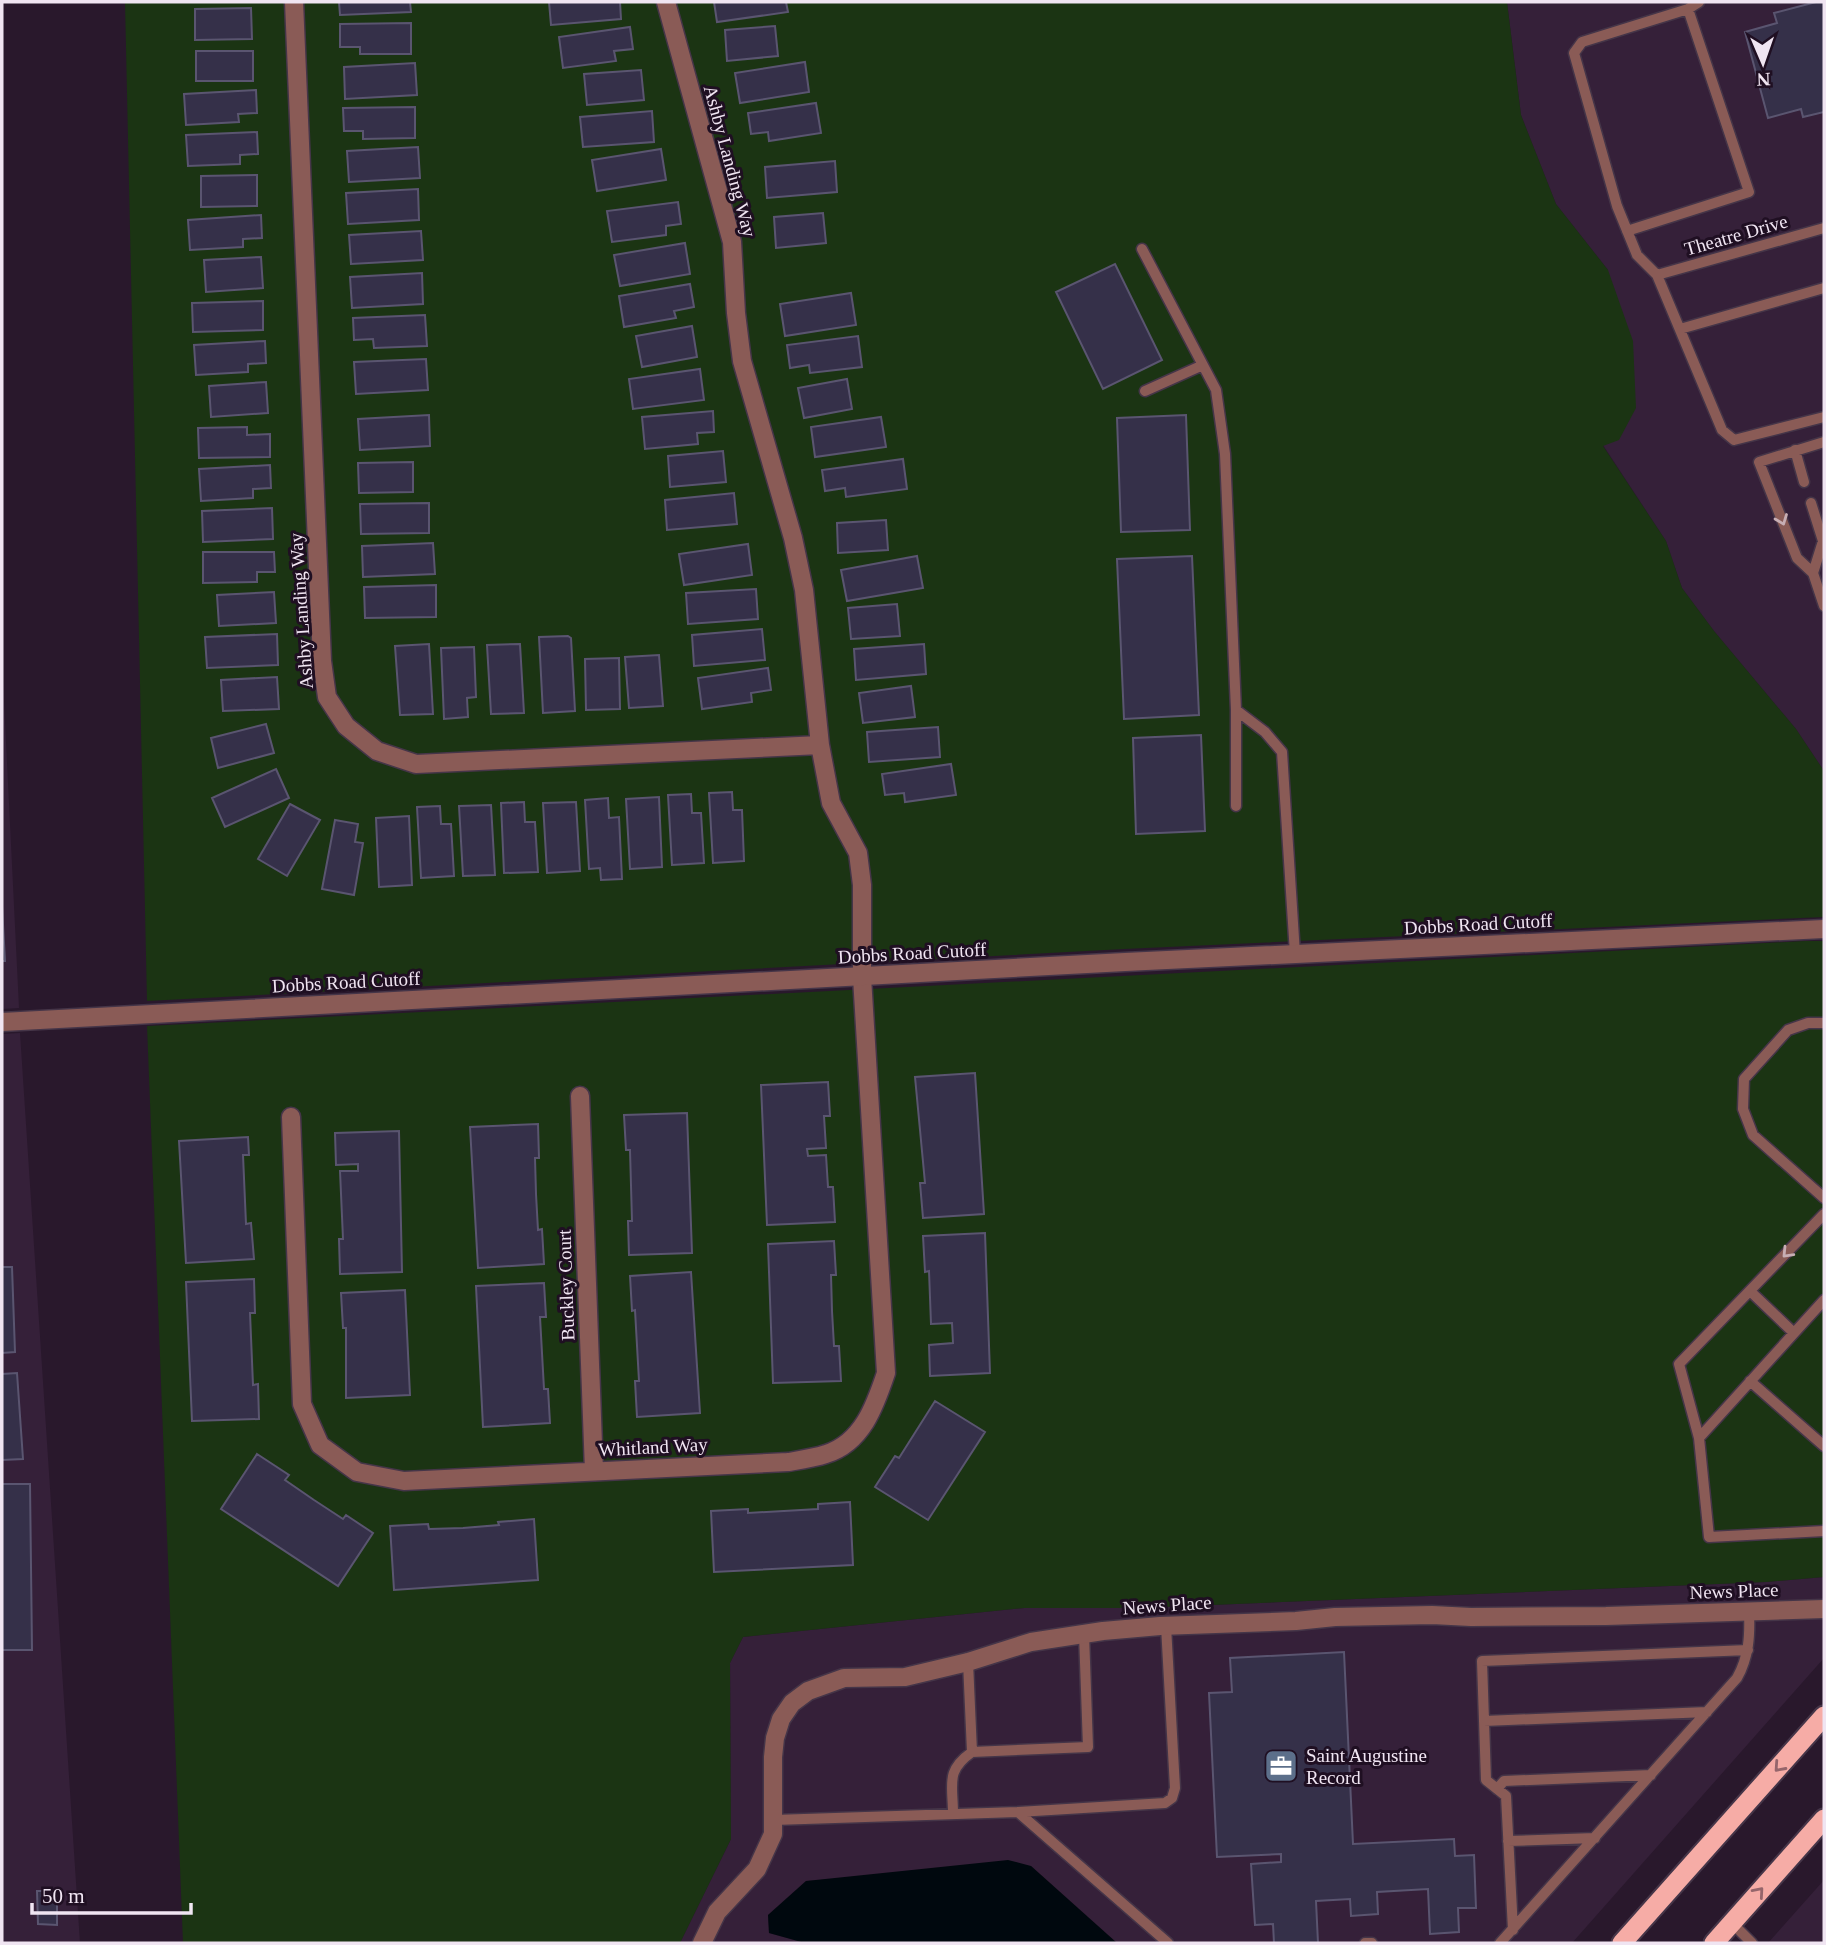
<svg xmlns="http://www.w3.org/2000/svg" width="1826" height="1945" viewBox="0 0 1826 1945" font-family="'Times New Roman',serif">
<rect width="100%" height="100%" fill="#29182c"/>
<path fill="#352039" d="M1507,2h317v769l-28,-42 -82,-98 -32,-43 -16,-47 -63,-96 5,-175 -52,-66 -35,-89z
M2,660l17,348 -17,1z
M20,1033l60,910h-78v-909z
M1824,1577v81l-252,285h-455l-86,-77 -225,15 -38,34 1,18 36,10h-125l51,-104 -1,-176 13,-26 281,-29h115l627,-26z
M1824,1880v63h-56z"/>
<path fill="#1b3413" d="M125,2h1382l14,113 35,89 52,66 25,71 3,67 -17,32 -16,6 63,95 16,47 32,43 82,98 28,42v146l-700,32 -977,52z
M1805,941h19v636l-58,5 -627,26h-115l-281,29 -13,26 1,176 -51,104h-497l-36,-917z"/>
<path fill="#00080e" d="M1008,1860l23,6 86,77h-312l-36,-10 -1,-18 38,-34z"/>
<path fill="#353049" stroke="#5a5570" stroke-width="2" d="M339,2h71l1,10 -71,3z
M549,2h71l1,17 -70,6z
M714,2h72l2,10 -71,10z
M1816,2h8v110l-21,5 -2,-8 -33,9 -23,-86 32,-9 -3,-10z
M251,8l1,31 -57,1v-31z
M411,23v31h-51v-7h-20v-23z
M775,26l3,30 -51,5 -2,-31z
M630,27l3,22 -19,2 2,10 -53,7 -4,-31z
M196,51h57v30h-57z
M805,62l4,30 -69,11 -5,-30z
M415,63l2,32 -72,4 -1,-32z
M641,70l3,30 -57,5 -3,-31z
M256,90l1,23 -19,1 1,8 -53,3 -2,-31z
M816,103l5,30 -52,8 -1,-9 -17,2 -3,-21z
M415,107v31l-52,1v-8h-19l-1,-23z
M652,111l2,31 -71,5 -3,-30z
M257,132l1,22 -18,1v9l-52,2 -2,-31z
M418,147l2,31 -71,4 -2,-31z
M661,149l5,31 -69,11 -5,-31z
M835,161l2,31 -70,6 -2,-31z
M257,175v31l-56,1v-31z
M418,189l1,31 -71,4 -2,-31z
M678,202l3,22 -15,2v9l-54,7 -5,-31z
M823,213l3,30 -50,5 -2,-31z
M261,215l1,23 -19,1v8l-53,3 -2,-30z
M421,231l2,29 -72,4 -2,-29z
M685,243l5,31 -70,12 -6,-31z
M261,257l2,31 -57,4 -2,-32z
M1115,264l47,96 -59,29 -47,-97z
M422,273l1,31 -71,4 -2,-31z
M690,284l4,23 -20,4 2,7 -52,9 -5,-31z
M851,293l5,32 -71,11 -5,-32z
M263,301v29l-70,2 -1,-29z
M425,315l2,31 -53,2 -1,-9 -19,1 -1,-22z
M692,326l5,31 -55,10 -6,-31z
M858,336l4,31 -52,6 -1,-8 -19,3 -3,-23z
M265,341l1,22 -18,1v8l-52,3 -2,-30z
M426,359l2,31 -72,4 -2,-32z
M700,369l4,31 -71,9 -4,-30z
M847,379l5,30 -48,9 -6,-30z
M266,382l2,31 -57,4 -2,-31z
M713,411l1,21 -17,1 1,11 -53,5 -3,-32z
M429,415l1,31 -70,4 -2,-31z
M1186,415l4,115 -69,2 -4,-114z
M881,417l5,30 -71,10 -4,-30z
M247,427v8l23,-1v23l-71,1 -1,-30z
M723,451l3,31 -56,5 -2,-31z
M903,459l4,30 -61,8 -1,-9 -20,3 -3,-21z
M413,462v30l-54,1 -1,-30z
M270,465l1,23 -18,1v9l-52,3 -2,-32z
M734,493l3,31 -70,6 -2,-30z
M429,503v30l-68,1 -1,-30z
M272,508l1,31 -70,3 -1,-31z
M886,520l2,30 -50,3 -1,-30z
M433,543l2,31 -72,3 -1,-31z
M748,544l4,31 -68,10 -5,-31z
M203,552h71l1,20h-18v10l-54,1z
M917,556l6,32 -76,13 -6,-31z
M1192,556l7,159 -75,4 -7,-160z
M436,585v32l-71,1 -1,-31z
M756,589l2,30 -70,5 -2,-31z
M274,592l2,31 -57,3 -2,-31z
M897,604l3,32 -49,3 -3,-31z
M762,629l3,31 -71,6 -2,-31z
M277,634l1,31 -71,3 -2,-31z
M568,636l3,2 4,73 -32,2 -4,-76z
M429,644l4,70 -33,1 -5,-69z
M520,644l4,69 -33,1 -4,-69z
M924,644l2,30 -70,6 -2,-31z
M474,647l2,50 -9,1 1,19 -24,2 -3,-71z
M659,655l4,51 -34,2 -4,-51z
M619,658l1,51 -34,1 -1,-51z
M768,668l3,22 -20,3 1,9 -50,7 -4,-31z
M277,677l2,32 -56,2 -2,-31z
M911,686l4,31 -52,6 -4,-30z
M266,724l8,29 -56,15 -7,-30z
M938,727l2,30 -71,5 -2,-30z
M1201,735l4,96 -69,3 -3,-96z
M951,764l5,31 -51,7 -1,-9 -19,2 -3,-21z
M276,769l13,29 -64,29 -13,-29z
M732,792l1,18h9l2,51 -31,2 -4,-70z
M691,794l1,19h9l3,50 -32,2 -4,-70z
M659,797l3,70 -32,2 -4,-70z
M608,798l1,20 10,-1 3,62 -21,1 -1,-12 -11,1 -4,-69z
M524,802l1,20h10l3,50 -34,1 -3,-70z
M576,802l4,69 -33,2 -4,-70z
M290,804l30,16 -33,56 -29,-17z
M491,805l4,70 -32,1 -4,-70z
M440,806l1,18h10l3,52 -33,2 -4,-71z
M409,816l3,69 -33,2 -3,-69z
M335,820l23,4 -3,18 8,1 -9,52 -32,-6z
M2,906l3,55h-3z
M975,1073l9,141 -61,4 -3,-35h5l-10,-106z
M828,1082l2,34h-6l2,32 -19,1 1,7 18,-1 2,32h5l2,35 -68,3 -6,-140z
M687,1113l5,140 -63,2 -1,-34h4l-2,-71h-4l-2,-35z
M538,1124l1,34h-4l1,36 2,36 4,-1 2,35 -66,4 -8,-141z
M399,1131l3,141 -62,2 -1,-35h4l-3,-68h18v-7l-22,1 -1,-32z
M248,1137l1,18h-6l3,69 5,-1 3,36 -68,4 -7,-122z
M985,1233l5,140 -60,3 -1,-31 24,-2 -1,-20 -21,1 -2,-53 -4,1 -2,-36z
M834,1241l2,34h-5l1,36 2,35h5l2,35 -68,2 -5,-139z
M2,1267h10l3,85 -13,1z
M691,1272l9,141 -63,4 -2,-36h4l-4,-71 -3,1 -2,-35z
M254,1279l1,34h-5l3,72 5,-1 1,35 -67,2 -6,-139z
M544,1283l2,34h-6l4,72h4l2,34 -67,4 -7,-141z
M405,1290l5,105 -64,3v-70h-3l-2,-35z
M17,1373l6,86 -21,1v-86z
M935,1401l50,31 -57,88 -53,-33 20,-31 4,2z
M257,1454l32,21 -4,5 29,20 29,19 3,-4 27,18 -35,53 -117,-77z
M2,1484h28l2,166h-30z
M850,1502l3,63 -139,7 -3,-61 37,-2v4l70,-4v-5z
M534,1519l4,61 -144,10 -4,-64 38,-2 1,5 34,-1 36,-3 -1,-3z
M1344,1652l9,192 101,-5 1,17 19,-1 2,53h-18l1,24 -29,2 -2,-45 -51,3 1,22 -27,2 -1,-17 -34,2 2,42h-44l-1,-19 -18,1 -4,-61 30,-2v-8l-64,3 -8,-164 23,-1 -2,-34z
M37,1891h20v34l-19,-1z"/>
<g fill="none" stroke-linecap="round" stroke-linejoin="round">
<defs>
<path id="service" d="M1699,2l-11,7 -106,33 -8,11 43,153 20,49 20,20 65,155 12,10 90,-23
M1627,231l122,-39 -61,-183
M1142,249l74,141 9,64 11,256 29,22 17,20 13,202
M1657,275l167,-47
M1680,329l144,-41
M1145,391l58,-26
M1824,442l-65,20 38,96 16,15 11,33
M1795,450l9,32
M1811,503l12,38 -10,32
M1236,710v96
M1824,1023h-16l-20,7 -44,49 -1,30 10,26 71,63
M1750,1291l44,42
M1824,1300l-125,138 10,99 115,-6
M1750,1381l74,65
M1699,1438l-20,-74 145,-150
M968,1662l4,90 116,-5 -4,-113
M1484,1721l223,-9
M1497,1789l7,-8 147,-6
M1018,1812l147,-9 7,-5 3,-10 -9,-162
M953,1814c0,-30 -8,-43 19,-62
M774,1820l244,-8 150,131
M1508,1841l87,-3
M1732,1923l20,20
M1513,1930l-7,-134 -20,-16 -4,-119 266,-11
M1365,1943h7
M1500,1943l237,-265c12,-21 13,-43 12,-66"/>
<path id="minor" d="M294,2l28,659 5,36 19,29 31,25 39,13 404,-19
M580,1096l14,375
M291,1117l11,287 18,41 37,27 47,9 384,-19c12,-2 26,-4 38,-8 36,-11 49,-48 60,-81l-24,-396v-92l-4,-32 -27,-50 -11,-58 -16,-155 -11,-52 -51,-177 -6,-48 -4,-71 -66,-240
M702,1943l15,-31 40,-43 16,-35v-77l2,-19 6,-19 11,-16 16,-12 36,-13 61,-1 63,-15 63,-20 72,-11 57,-5 136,-5 39,-4 97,-2 39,2 135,-1 218,-7"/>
<path id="tertiary" d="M2,1022l1123,-60 699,-33"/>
<path id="trunk" d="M1622,1943l202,-227
M1714,1943l110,-124"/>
</defs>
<use href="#service" stroke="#453548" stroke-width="13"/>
<use href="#minor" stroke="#453548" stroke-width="21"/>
<use href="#tertiary" stroke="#453548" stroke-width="21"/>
<use href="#trunk" stroke="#453548" stroke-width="23"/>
<use href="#service" stroke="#8a5b56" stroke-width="10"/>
<use href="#minor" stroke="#8a5b56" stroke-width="18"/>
<use href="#tertiary" stroke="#8a5b56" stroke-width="18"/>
<use href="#trunk" stroke="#f6aca6" stroke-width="19"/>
</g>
<defs><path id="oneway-chevron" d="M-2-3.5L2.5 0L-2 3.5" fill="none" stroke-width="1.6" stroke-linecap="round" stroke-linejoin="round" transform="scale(1.75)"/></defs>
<g stroke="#c7aeb4">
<use href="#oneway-chevron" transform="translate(1782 520) rotate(69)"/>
<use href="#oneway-chevron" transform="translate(1787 1253) rotate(134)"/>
</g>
<g stroke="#95656b">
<use href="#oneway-chevron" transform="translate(1779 1767) rotate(132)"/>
<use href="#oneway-chevron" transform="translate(1759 1892) rotate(-49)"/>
</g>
<defs>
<symbol id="office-square" viewBox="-11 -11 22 22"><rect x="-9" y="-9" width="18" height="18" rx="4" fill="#5c6f8a" stroke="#1f0f22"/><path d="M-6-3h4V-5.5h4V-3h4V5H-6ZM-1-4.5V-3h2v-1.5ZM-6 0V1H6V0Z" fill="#fff"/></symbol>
</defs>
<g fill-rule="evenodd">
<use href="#office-square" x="1262" y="1747" width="38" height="38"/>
</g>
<g text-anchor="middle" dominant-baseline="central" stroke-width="6" stroke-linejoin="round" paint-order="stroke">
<g font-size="19" fill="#f0e5f2" stroke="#1f0f22">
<text transform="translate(730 161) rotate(75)">Ashby Landing Way</text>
<text transform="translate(1736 235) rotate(-16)">Theatre Drive</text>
<text transform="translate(301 611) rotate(-94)">Ashby Landing Way</text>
<text transform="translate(1478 924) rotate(-3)">Dobbs Road Cutoff</text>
<text transform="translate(912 953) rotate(-3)">Dobbs Road Cutoff</text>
<text transform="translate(346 982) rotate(-3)">Dobbs Road Cutoff</text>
<text transform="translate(566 1285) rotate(-92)">Buckley Court</text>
<text transform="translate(653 1447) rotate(-3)">Whitland Way</text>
<text transform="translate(1734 1591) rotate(-2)">News Place</text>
<text transform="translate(1167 1605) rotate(-4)">News Place</text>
</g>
<g font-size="19" fill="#f0e5f2" stroke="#1f0f22" text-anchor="start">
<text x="1306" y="1755">Saint Augustine<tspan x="1306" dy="22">Record</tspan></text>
</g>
</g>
<rect width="1826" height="1945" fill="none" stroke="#f0e5f2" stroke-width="7"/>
<g transform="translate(1763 63) rotate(178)" stroke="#1f0f22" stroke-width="5" paint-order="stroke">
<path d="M0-5L12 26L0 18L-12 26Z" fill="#f0e5f2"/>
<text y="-10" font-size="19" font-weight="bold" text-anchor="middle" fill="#f0e5f2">N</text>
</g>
<path d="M32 1903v10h159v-10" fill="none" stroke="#f0e5f2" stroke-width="3.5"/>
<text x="42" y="1903" font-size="21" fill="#f0e5f2" stroke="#1f0f22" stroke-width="5" paint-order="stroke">50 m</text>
</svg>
